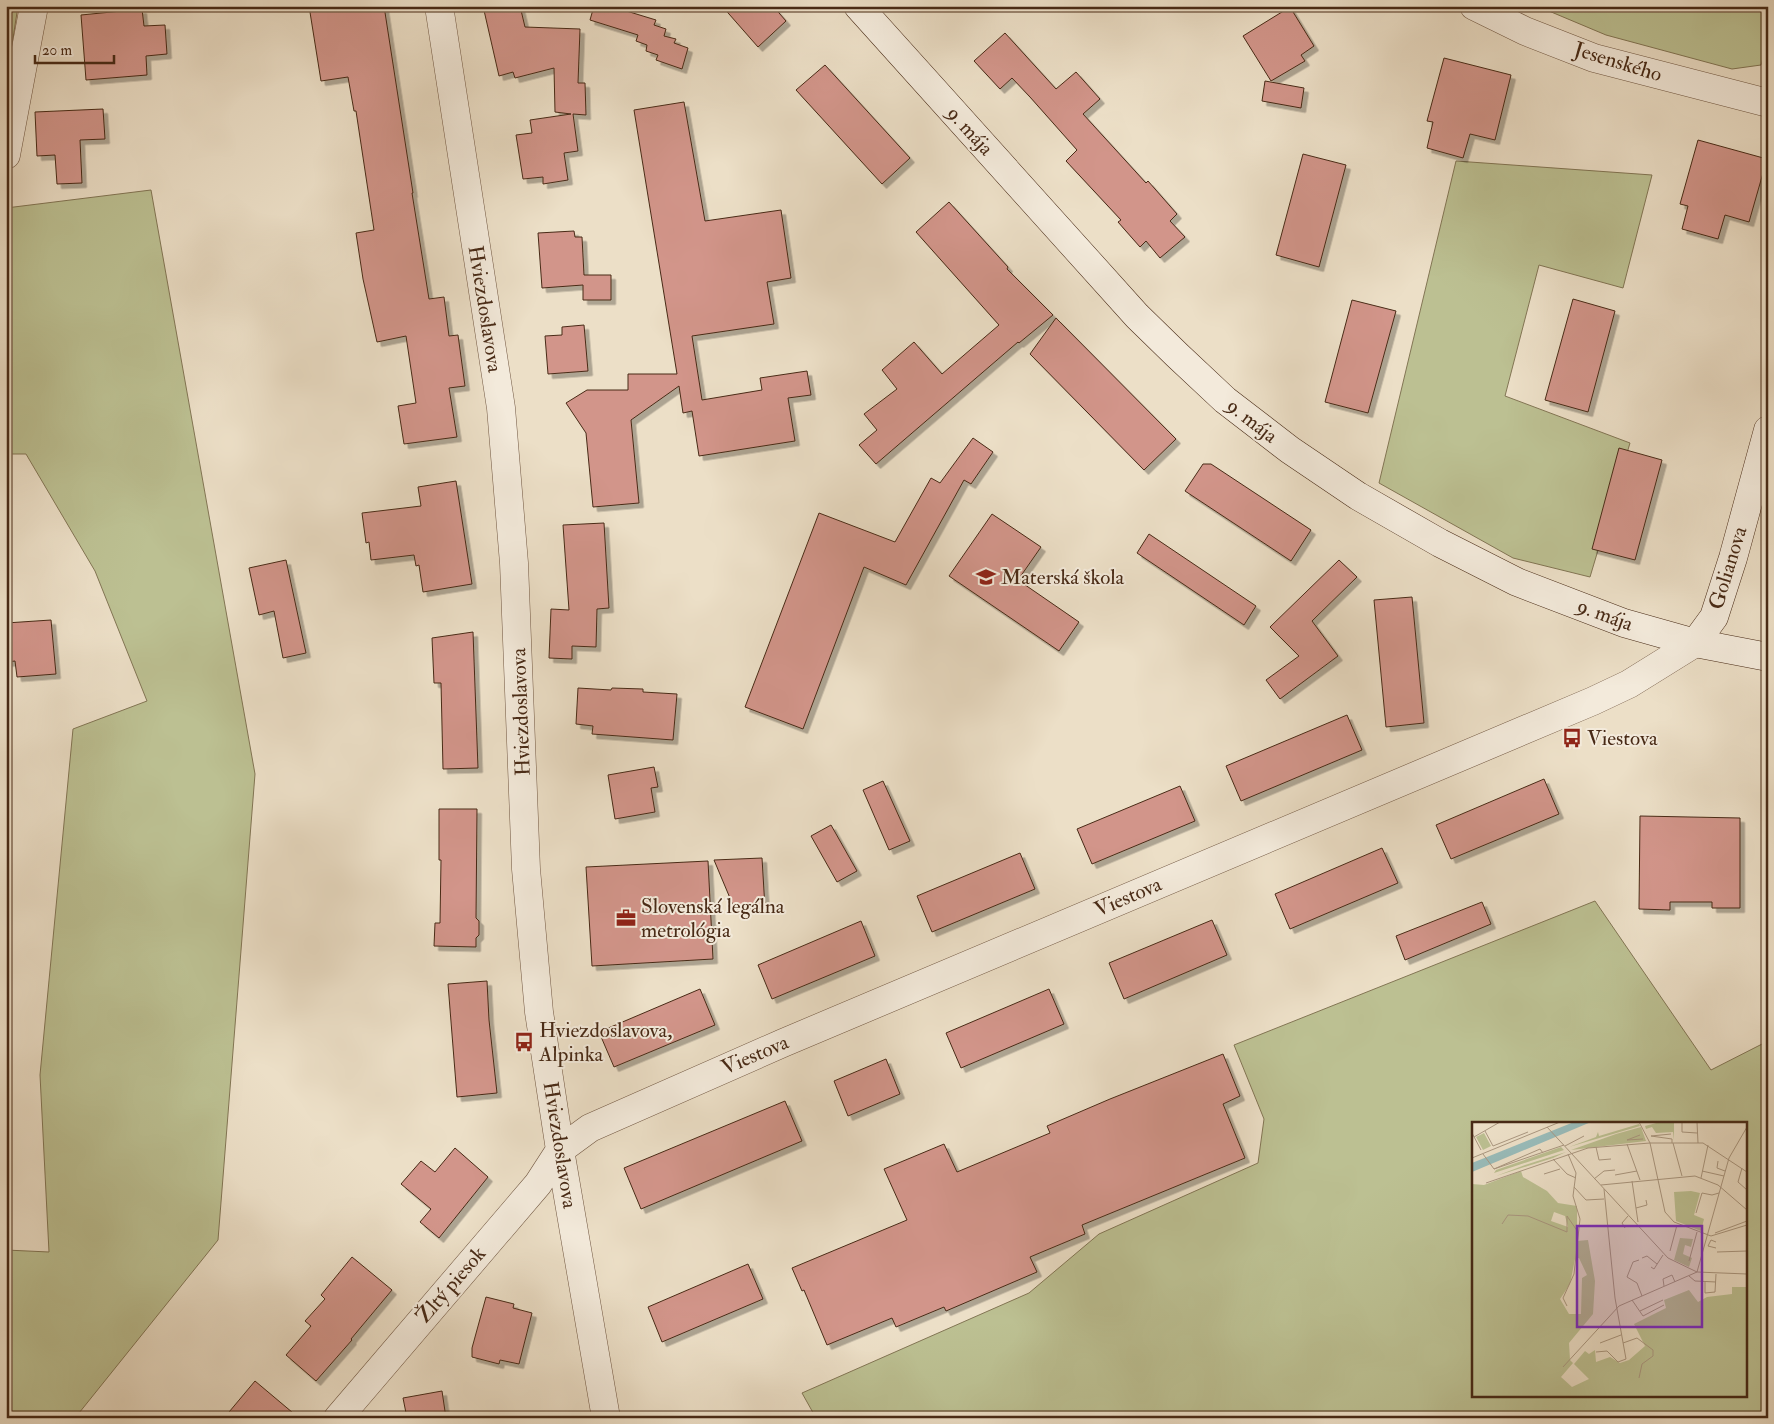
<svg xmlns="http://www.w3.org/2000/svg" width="1774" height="1424" viewBox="0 0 1774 1424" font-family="'IM FELL Double Pica',serif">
<defs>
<filter id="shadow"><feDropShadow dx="4.5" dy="4.5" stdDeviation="0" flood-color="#0004"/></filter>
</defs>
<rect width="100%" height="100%" fill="#ecdfc7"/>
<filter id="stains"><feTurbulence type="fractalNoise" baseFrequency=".004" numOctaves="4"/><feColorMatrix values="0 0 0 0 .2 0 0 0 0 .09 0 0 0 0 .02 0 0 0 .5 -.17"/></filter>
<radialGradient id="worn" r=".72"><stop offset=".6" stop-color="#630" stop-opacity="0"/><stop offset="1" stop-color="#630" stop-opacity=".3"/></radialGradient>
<path fill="#bcc092" stroke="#827554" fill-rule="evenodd" d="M6,6h12l-12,77z
M1537,6h231v34l-7,25 -29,4 -126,-34z
M1456,161l196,14 -29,113 -84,-23 -34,131 125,47 -40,134 -77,-19 -134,-75z
M151,190l104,584 -37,466 -143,178h-69v-168l43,2 -9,-177 33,-346 74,-28 -52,-130 -69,-117h-20v-246z
M1595,901l116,169 57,-29v377h-952l-14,-25 227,-100 70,-59 159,-71 6,-44 -30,-74zM1473,1123h272v272h-272z"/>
<path fill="#d2958a" stroke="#482a16" filter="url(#shadow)" d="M309,6h75l29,187h-1l17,106 15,-2 5,39 9,-1 7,51 -16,2 8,49 -53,7 -6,-38 18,-3 -10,-67 -29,6 -14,-63 -7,-46 18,-3 -18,-119h-2l-6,-34 -27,4z
M483,6h37l5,21 55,2 -2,54h7l1,32 -13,-1 5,37 -14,2 4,27 -25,4v-7l-20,2 -7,-44 16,-2 -2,-13 41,-6 -16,-2 -1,-44 -39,10 -2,-6 -14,4z
M594,6h16l46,14 -2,5 12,4 -2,7 12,3 -2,4 14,5 -6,21 -26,-9 2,-5 -12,-4 1,-6 -11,-4 2,-6 -48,-15z
M722,6h51l13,15 -28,26z
M1290,7l24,39 -13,9 4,6 -34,20 -28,-45z
M142,9l2,17 21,-1 2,29 -21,2 1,19 -61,5 -5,-65z
M1005,33l51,56 20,-17 24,27 -17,15 63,69 2,-2 29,33 -7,7 15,16 -25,21 -14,-17 -6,6 -22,-25 3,-2 -55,-59 11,-11 -47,-53 -18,-19 -12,11 -26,-28z
M1444,58l67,17 -16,65 -25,-6 -7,24 -36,-10 6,-26 -6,-1z
M825,65l85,93 -28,26 -86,-94z
M1265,81l39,7 -3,20 -39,-7z
M684,102l21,119 76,-11 10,68 -24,4 7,42 -82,12 10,64 60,-10 -2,-12 47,-7 4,24 -23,3 7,43 -96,15 -7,-45 -9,2 -4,-27 -48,34 8,83 -46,4 -7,-74 -20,-30 21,-13h41v-16h49l-43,-264z
M103,109l2,30 -25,1 2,43 -25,1 -2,-29 -18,1 -2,-44z
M1698,140l69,19 -18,63 -24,-7 -7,24 -36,-10 6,-23 -8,-2z
M1303,154l43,11 -27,102 -43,-12z
M949,202l59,65 -1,2 46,46 -34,28 -1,-1 -142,122 -17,-19 18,-15 -13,-16 33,-25 -15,-19 32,-28 28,32 57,-49 -83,-93z
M574,231l1,6h7l2,38h27v25h-28v-15l-41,3 -4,-55z
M1573,299l42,12 -27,101 -43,-12z
M1352,300l44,11 -28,102 -43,-11z
M1056,318l120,121 -32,31 -114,-116z
M584,325l4,46 -40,3 -3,-38 17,-1v-8z
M973,438l20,14 -22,32 -7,-4 -58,105 -42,-18 -61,162 -58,-22 74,-194 76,29 36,-64 9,5z
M1619,448l43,12 -27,100 -43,-11z
M1203,464h8l100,66 -20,31 -106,-70z
M456,481l16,103 -49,8 -4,-27 -3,1 -2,-11 -43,5 -2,-18 -3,1 -4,-30 59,-7 -3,-19z
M992,514l49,33 -23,33 61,42 -20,29 -110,-75z
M604,523l5,85 -12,1 -1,38 -24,-1v13l-23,-1 2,-49 18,1 -6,-85z
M1149,534l107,72 -12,19 -107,-72z
M286,560l20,93 -23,5 -9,-47 -15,4 -10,-47z
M1339,560l18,17 -45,44 26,35 -58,43 -14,-19 33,-24 -29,-29z
M1412,597l12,126 -38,4 -12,-127z
M51,620l5,54 -39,3 -2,-16 -8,1 -1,-39z
M473,632l5,136 -35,1 -2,-86h-7l-2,-45z
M578,688l33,2 1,-2 31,1v3l34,2 -4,46 -81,-6 1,-8 -17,-2z
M1347,715l15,35 -121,51 -15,-35z
M654,767l4,20 -7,1 4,24 -40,7 -7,-44z
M1544,779l15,35 -108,45 -15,-34z
M883,781l27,60 -21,9 -26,-60z
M1180,786l15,35 -103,43 -15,-35z
M439,809h38l-1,109 3,3v14l-3,3v9l-42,-1 1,-23h5l1,-63h-2z
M1640,816l100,2v90h-28v-6h-42v8l-31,-1z
M831,825l26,46 -20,11 -26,-46z
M1382,848l16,35 -108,46 -15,-35z
M1020,853l15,36 -103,43 -15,-36z
M762,858l3,50 -30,2 -21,-50z
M708,861l5,98 -121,7 -6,-99z
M1482,902l9,22 -86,36 -9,-24z
M1212,920l15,35 -103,44 -15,-36z
M861,921l14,35 -103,43 -14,-34z
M487,981l2,39 8,73 -40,4 -9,-113z
M700,989l15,36 -101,42 -15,-35z
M1049,989l15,35 -103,44 -15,-35z
M1223,1054l17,42 -17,8 22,54 -163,67 3,9 -55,23 7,15 -91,39 -2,-4 -48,20 -4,-9 -65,27 -23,-55 -2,1 -10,-23 115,-48 -23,-51 60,-25 13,28 93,-39 -3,-7 63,-27z
M886,1059l14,35 -52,22 -14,-35z
M785,1101l17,40 -161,68 -17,-41z
M455,1148l33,29 -49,61 -19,-16 11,-13 -30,-25 20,-23 14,11z
M352,1257l40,33 -41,49 1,1 -36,41 -30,-26 25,-29 -6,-5 20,-22 -4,-4z
M748,1264l15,35 -101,43 -14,-35z
M486,1297l28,7 -1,4 19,5 -13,51 -19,-4 -1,4 -27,-7v-9z
M255,1381l44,37h-75z
M442,1391l4,27h-39l-4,-20z"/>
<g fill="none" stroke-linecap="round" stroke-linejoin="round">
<defs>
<path id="street" d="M439,6l62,402 13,155 12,306 13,143 21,138 46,268
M1474,6l51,25 69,27 174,45
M6,155l28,-149
M338,1418l200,-234 22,-34 30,-22 193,-85 810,-342 36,-17 66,-41"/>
<path id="secondary" d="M858,6l279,310 40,39 48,45 65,50 68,46 82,47 77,39 107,41 71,20 73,14
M1695,643l19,-26 19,-59 35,-128"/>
</defs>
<use href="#street" stroke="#715742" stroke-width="29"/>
<use href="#secondary" stroke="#482a16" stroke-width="29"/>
<use href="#street" stroke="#f3eadb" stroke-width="28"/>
<use href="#secondary" stroke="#f3eadb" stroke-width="28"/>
</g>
<defs>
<symbol id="school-bare" viewBox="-9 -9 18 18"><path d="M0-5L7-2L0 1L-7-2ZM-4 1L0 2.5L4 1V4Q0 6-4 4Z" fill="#8f2418" stroke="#f3eadb" stroke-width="2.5" paint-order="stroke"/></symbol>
<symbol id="bus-bare" viewBox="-9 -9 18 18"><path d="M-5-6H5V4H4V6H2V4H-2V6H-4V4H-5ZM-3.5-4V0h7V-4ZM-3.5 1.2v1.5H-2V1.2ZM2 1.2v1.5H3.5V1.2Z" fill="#8f2418" stroke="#f3eadb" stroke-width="2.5" paint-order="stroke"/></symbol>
<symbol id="office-bare" viewBox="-9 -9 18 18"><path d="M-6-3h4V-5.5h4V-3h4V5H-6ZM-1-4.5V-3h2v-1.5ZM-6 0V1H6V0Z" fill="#8f2418" stroke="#f3eadb" stroke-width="2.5" paint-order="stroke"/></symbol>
</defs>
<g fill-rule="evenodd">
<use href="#school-bare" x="972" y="563" width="28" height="28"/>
<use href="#bus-bare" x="1558" y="724" width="28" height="28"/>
<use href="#office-bare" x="612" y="904" width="28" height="28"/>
<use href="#bus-bare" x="510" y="1028" width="28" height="28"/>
</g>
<g text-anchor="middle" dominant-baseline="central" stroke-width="4" stroke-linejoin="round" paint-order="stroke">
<g font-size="21" fill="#482a16" stroke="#f3eadb">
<text transform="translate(1618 62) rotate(17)">Jesenského</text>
<text transform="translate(970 131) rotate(48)">9. mája</text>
<text transform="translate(485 309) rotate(81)">Hviezdoslavova</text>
<text transform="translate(1252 421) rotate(38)">9. mája</text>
<text transform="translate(1728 568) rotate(-73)">Golianova</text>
<text transform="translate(1605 615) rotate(20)">9. mája</text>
<text transform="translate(521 712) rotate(-92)">Hviezdoslavova</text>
<text transform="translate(1128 897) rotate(-23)">Viestova</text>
<text transform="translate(755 1055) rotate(-23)">Viestova</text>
<text transform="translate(560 1145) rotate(81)">Hviezdoslavova</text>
<text transform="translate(451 1285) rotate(-49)">Žltý piesok</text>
</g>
<g font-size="21" fill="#482a16" stroke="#f3eadb" text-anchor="start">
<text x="1001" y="577">Materská škola</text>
<text x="1587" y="738">Viestova</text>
<text x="641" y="906">Slovenská legálna<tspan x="641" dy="24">metrológia</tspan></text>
<text x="539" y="1030">Hviezdoslavova,<tspan x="539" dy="24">Alpinka</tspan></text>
</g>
</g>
<g transform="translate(1472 1122)">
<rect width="275" height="275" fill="#ecdfc7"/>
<path d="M188,0h14v18l-1,-8 -17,1 -4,-6 -6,2 -1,-3zM167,2l1,2 -71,21 27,-10 2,-5 1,4zM169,5l5,14 -75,9 45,-16zM12,11l7,13 -8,4 -7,-13zM89,25l3,3 -70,23 2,-3zM94,30l-13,6 -57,18 29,-11zM49,49l2,6 24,14 11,12 19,3v35l11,-1 7,41 -2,33 -24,29 1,17 3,3 -12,14 11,10 17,-8 -15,-15 11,-13 4,3 6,-4 1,12 14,-5 10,6 9,-3 16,-14 -11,-22 32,-16 -2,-8 25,-10 9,12 9,-5 25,-3v-7h15v110h-275v-213l12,1zM82,90l11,4 3,11 -17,-6zM107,136l8,17 -5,3 -1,36h-12l-9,-15 10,-15 5,-25zM219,69l9,2 -6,22 10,4 -3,12 -25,-10 -2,-29zM208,116l13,1 -2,8 -6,-2 -2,9 9,4 -3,9 -15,-7z" fill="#bcc092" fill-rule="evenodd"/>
<path d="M102,0h17l-119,50v-9z" fill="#99bcba"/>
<path fill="none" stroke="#aa9780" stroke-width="1" d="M167,0l11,21M210,0v10l15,1M225,0l1,21M75,5l121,131 29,14 50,2M13,9l8,15 35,-14M0,11l9,17M168,13l-13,5 16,-1M179,14l21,3v4M179,14l20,-2M2,15l26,-15M178,21l15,69 9,10 37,14 36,-11M201,21l9,33M155,22l13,36M93,24l19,-10M124,25l3,13 12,-1M11,32l11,15 70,-24M0,36l88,-36M81,37l14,15 9,4M246,39l-1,7 8,3M270,46l-4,14 9,8M22,47l46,-20 3,4M230,49l22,5M72,52l16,-5M143,53l22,-4M229,56l7,-33M122,57l10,-8 11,-1M160,59l6,41M14,61l102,-35 62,-5h53l44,29M129,63l94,-9 23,9 29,25M102,65l12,13 18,-1M164,86l11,-3 -1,-5M224,91l6,-20 10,2 7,-2M30,102l6,-9 20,1 39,16v-16l11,16M153,106l-3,-5 6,-7M243,111l32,-12M244,120l-5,-2 -3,6 8,2M198,129l7,-26M245,130l30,-1M170,136l5,-2 10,8M167,138l-6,2 -6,15 10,6 5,13M217,139l8,-29M179,145l3,2 9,-14M217,154l6,5 21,1M233,160v11l10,-1 1,-18M192,164l-1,-7 9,-4 3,7M160,178l11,16 21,-11M95,184l-4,-8 11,-24 6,-55 -7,-23 3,-23 -8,-19M168,189l23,-11M128,221l21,-8M151,221l14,-5 16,12v6l-11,8 -3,14M124,230l11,-1 11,11 8,-3 -11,-61 -11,-109M91,245l56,-61 78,-34 32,-114 18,-31"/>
<path fill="#7b2cbf" fill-opacity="0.15" stroke="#7b2cbf" stroke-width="2.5" d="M105,104h125v101h-125z"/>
<rect width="275" height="275" fill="none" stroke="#482a16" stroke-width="2.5"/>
</g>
<rect width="1774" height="1424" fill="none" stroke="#ecdfc7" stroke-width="25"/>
<rect x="8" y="8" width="1759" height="1409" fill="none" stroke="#482a16" stroke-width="2.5"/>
<rect x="12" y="12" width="1749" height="1399" fill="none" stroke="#482a16"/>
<path d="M35 55v8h79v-8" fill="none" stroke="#482a16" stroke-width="2.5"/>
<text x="42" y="55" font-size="15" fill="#482a16" stroke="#f3eadb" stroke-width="4" paint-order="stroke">20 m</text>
<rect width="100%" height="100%" filter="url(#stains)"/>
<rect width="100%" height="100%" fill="url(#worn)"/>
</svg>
